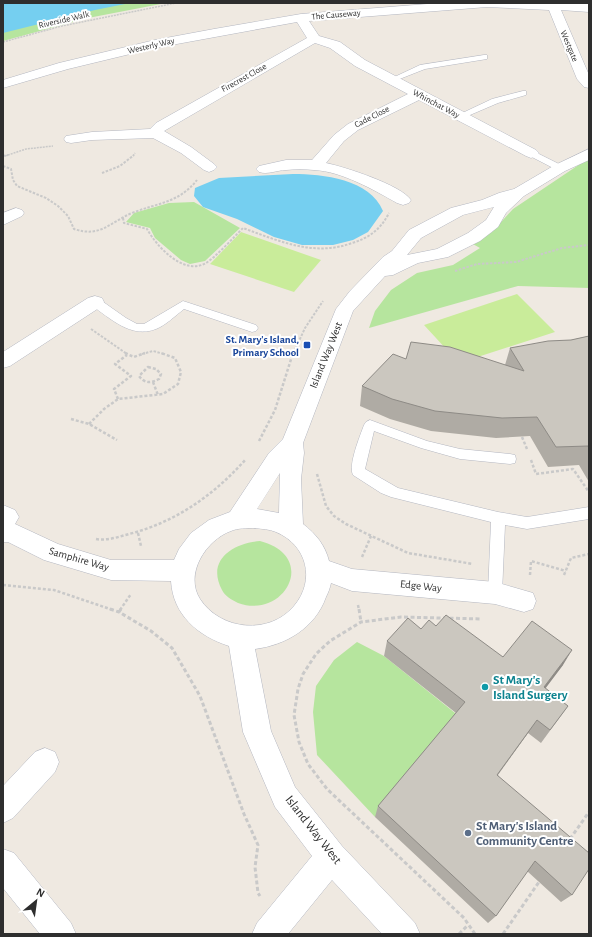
<svg xmlns="http://www.w3.org/2000/svg" width="592" height="937" viewBox="0 0 592 937" font-family="'Alegreya Sans',sans-serif">
<rect width="100%" height="100%" fill="#efe9e1"/>
<path fill="#b6e59e" d="M30,3h136l-78,15 -85,23v-31z
M589,158v130l-71,-2 -149,42 6,-17 16,-21 26,-17 36,-8 27,-17 -9,-5 21,-11 21,-23z
M194,202l46,26 -35,33 -15,3 -9,-4 -26,-22 -5,-10 -24,-6 8,-9 35,-10z
M260,541c59,15 25,79 -22,62 -6,-3 -13,-7 -16,-13 -16,-30 11,-47 38,-49z
M357,642l27,14 76,61 -85,100 -58,-62 -4,-43 3,-26 18,-26z"/>
<path fill="#c9ec9a" d="M241,232l80,28 -27,32 -84,-28z
M517,294l38,38 -96,31 -35,-38z"/>
<path fill="#75cff0" d="M3,3h127l-35,7 -92,23z
M293,174c30,0 77,5 90,37l-15,21 -15,8 -20,5h-31l-28,-8 -37,-18 -34,-12 -9,-11 1,-8 24,-10z"/>
<g fill="none" stroke-linecap="round" stroke-linejoin="round">
<defs>
<path id="lane" d="M484,55h3v4l-62,10 -33,13 -4,-2 32,-15z
M523,91h3v4l-28,8 -35,15 -3,1 -4,-3 36,-17z
M531,150l32,16 2,2 -2,2h-6l-29,-15 -1,-2z
M95,298l4,1 27,19 11,6h7l39,-23 73,24 2,3 -2,3 -4,1 -68,-23c-9,7 -18,16 -28,20 -25,10 -46,-11 -65,-24l-1,-3 1,-3z
M370,420l57,21 33,8 50,5 5,1 1,4 -1,4 -5,1 -50,-5 -39,-11 -47,-17 -9,38 33,19 100,24 29,5 62,-10v12l-62,10 -22,-4 -3,68 -2,5 -5,1 -5,-1 -2,-5 3,-71 -100,-25 -10,-4 -28,-18c-5,-10 7,-39 11,-50l2,-3z"/>
<path id="street" d="M440,3l149,1v8l-28,-2 28,65v13l-5,-1 -7,-8 -28,-69 -62,-3 -178,14 10,15 21,6 25,18 171,90 3,3 -3,3 -5,2 -5,-2 -107,-56 -61,30 -14,11 -18,22c19,4 75,22 85,37l-2,3 -6,2 -6,-2c-23,-13 -56,-32 -83,-33 -9,-1 -19,-1 -28,0 -9,0 -18,5 -27,2l-3,-3 3,-3 27,-6h26l22,-25 14,-11 60,-30 -53,-28 -25,-18 -15,-5 -151,88 27,16 23,17 3,3 -3,3 -5,2 -5,-2 -23,-17 -28,-15 -61,2 -21,3 -5,-1 -2,-3 2,-3 26,-4 58,-3 6,-6 151,-85 -10,-16 -142,26 -87,21 -65,19v-8l56,-17 96,-23 59,-11 87,-15z
M589,149v11l-24,11 -41,25 -18,17 -8,14 -18,14 -32,16 -30,6 -25,12 -8,1 -32,35 -50,132 1,10 -3,26 2,45c13,10 22,21 26,37l23,8 143,13 38,11 3,8 -3,8 -9,3 -29,-8 -143,-13 -21,-8c-1,5 -3,10 -5,14 -11,31 -40,48 -71,52l16,82 24,56 47,59 73,77 5,11h-38l-50,-54 -44,54h-36l5,-11 55,-67 -37,-49 -32,-75 -14,-86c-31,-10 -56,-31 -58,-65l-60,-1 -67,-20 -36,-18h-5v-37l12,5 4,7 -4,7 43,20 53,16h63l5,-11 12,-16 18,-13 21,-8 39,-59 14,-14 53,-130 14,-18 33,-34 9,-6 17,-21 42,-22 31,-8 17,-7 15,-4 41,-24zM494,207l-8,13 -18,13 -31,16 -30,6 14,-17 42,-23zM280,473l-1,40 -22,-4zM255,528c7,1 14,1 21,4 31,13 40,48 18,74 -24,29 -73,25 -94,-7 -16,-25 6,-59 31,-68 7,-3 16,-3 24,-3z
M16,208l6,2 2,3 -2,3 -19,9v-12z
M95,296l7,2 2,4 -2,4 -92,60 -7,2v-16l85,-54z
M45,748l10,4 4,10 -4,10 -42,46 -10,5v-37l32,-34z
M3,849l11,4 57,70 5,11h-36l-37,-46z"/>
</defs>
<use href="#lane" stroke="#b4b7c1" stroke-width="1"/>
<use href="#street" stroke="#b4b7c1" stroke-width="1"/>
<path stroke="#c9c9c9" stroke-width="1.5" stroke-dasharray="2 1" stroke-linecap="butt" d="M3,42l59,-16 114,-23
M5,156l21,-7 27,-3
M133,156l2,-3"/>
<path stroke="#c9c9c9" stroke-width="2" stroke-dasharray="2.5 1.5" stroke-linecap="butt" d="M3,156l5,-1
M3,166l8,3 2,11 4,6 29,12 12,8 10,10 6,13c27,9 36,-7 58,-16 25,-10 47,-10 65,-33
M102,173l18,-7 14,-11
M123,218l1,5 23,6c10,18 37,47 59,34 10,-6 28,-26 37,-35 36,13 71,29 109,15 17,-5 29,-14 37,-30
M455,271l22,-7 39,-2 46,-14 27,-3
M91,329l36,25
M142,354l11,-3 11,3
M293,354l12,-26 18,-27"/>
<path stroke="#c9c9c9" stroke-width="2.5" stroke-dasharray="3 2" stroke-linecap="butt" d="M125,353l9,4 11,-4
M148,367l8,2 5,5 -2,5c-8,4 -14,5 -20,-3z
M153,382l5,13
M118,399l-4,-10 17,-13 -16,-12 12,-9
M71,419l18,5 28,16
M89,424l15,-15 14,-10 45,-5 15,-10 3,-12 -6,-14 -14,-5
M522,437l5,12
M259,441l16,-31 18,-57
M531,460l5,14 37,-5 16,23
M317,474l9,32 8,10 12,8 62,29 65,11
M138,533l3,13
M96,539c11,2 22,-2 33,-5 47,-12 85,-39 117,-75
M362,557l9,-21
M530,575l1,-14 35,10
M564,575l7,-17 18,-4
M3,585l51,5 59,20
M358,605l1,5
M120,610l11,-16"/>
<path stroke="#c9c9c9" stroke-width="3" stroke-dasharray="4 2.5" stroke-linecap="butt" d="M110,609l9,3 32,19 21,17 28,48 44,118 14,31 -3,22 3,26 2,3
M359,609l2,13
M119,612l2,-3
M570,839l19,-27
M459,934l9,-9
M475,934l-11,-16 -137,-129 -19,-25 -9,-22 -5,-27 4,-26 5,-15 13,-20 14,-13 31,-19 40,-5 81,2
M503,934l36,-52"/>
<use href="#lane" fill="#fff" fill-rule="evenodd"/>
<use href="#street" fill="#fff" fill-rule="evenodd"/>
</g>
<path fill="#afaba4" d="M589,336v146l-10,-17 -31,2 -18,-31 -34,2 -65,-7 -41,-12 -30,-13 2,-20 44,-27 99,6 5,-17 61,-8z
M436,626l67,31 60,8 -18,23 23,18 -27,37 -13,-10 -30,42 74,120 -11,7 -34,-31 -31,45 -8,7 -113,-106 3,-11 78,-93 -72,-57 3,-15 34,-12z"/>
<path fill="#8e8b86" d="M572,650l-9,15 -27,36 8,-14z
M537,720l-9,13 -39,53z"/>
<path fill="#cbc7bf" stroke="#8e8b86" d="M589,336v112l-1,-2 -32,1 -19,-30 -35,1 -67,-7 -43,-12 -30,-13 31,-32 13,5 5,-17 39,5 74,24 -14,-23 38,-7 23,-1z
M446,615l57,42 29,-36 40,29 -28,37 24,19 -18,24 -13,-10 -40,55 92,78v16l-17,26 -37,-34 -39,55 -118,-110 87,-104 -78,-61 21,-23 13,11 8,-9 7,6z"/>
<rect fill="#1a4fb4" stroke="#fff" stroke-width="1.5" x="303" y="341" width="8" height="8" rx="2"/>
<circle fill="#0f9aa8" stroke="#fff" stroke-width="1.5" cx="485" cy="687" r="4"/>
<circle fill="#5c6f8a" stroke="#fff" stroke-width="1.5" cx="468" cy="833" r="4"/>
<g text-anchor="middle" dominant-baseline="central" stroke-width="4" stroke-linejoin="round" paint-order="stroke">
<g font-size="9" fill="#2e2e2e" stroke="#fff">
<text transform="translate(336 15) rotate(-5)">The Causeway</text>
<text transform="translate(64 20) rotate(-13)">Riverside Walk</text>
<text transform="translate(151 46) rotate(-13)">Westerly Way</text>
<text transform="translate(569 46) rotate(67)">Westgate</text>
<text transform="translate(244 78) rotate(-29)">Firecrest Close</text>
<text transform="translate(436 104) rotate(28)">Whinchat Way</text>
<text transform="translate(372 117) rotate(-27)">Cade Close</text>
</g>
<g font-size="11" font-weight="bold" fill="#164399" stroke="#fff" text-anchor="end">
<text x="299" y="339">St. Mary's Island,<tspan x="299" dy="13">Primary School</tspan></text>
</g>
<g font-size="11" fill="#2e2e2e" stroke="#fff">
<text transform="translate(326 355) rotate(-68)">Island Way West</text>
<text transform="translate(79 559) rotate(16)">Samphire Way</text>
<text transform="translate(421 586) rotate(6)">Edge Way</text>
</g>
<g font-size="13" font-weight="bold" fill="#0d838f" stroke="#fff" text-anchor="start">
<text x="493" y="680">St Mary's<tspan x="493" dy="15">Island Surgery</tspan></text>
</g>
<g font-size="13" font-weight="bold" fill="#4e5e75" stroke="#fff" text-anchor="start">
<text x="476" y="826">St Mary's Island<tspan x="476" dy="15">Community Centre</tspan></text>
</g>
<g font-size="13" fill="#2e2e2e" stroke="#fff">
<text transform="translate(313 830) rotate(52)">Island Way West</text>
</g>
</g>
<rect width="592" height="937" fill="none" stroke="#2e2e2e" stroke-width="8"/>
<g transform="translate(36 901) rotate(29)" stroke="#ffffff" stroke-width="3" paint-order="stroke">
<path d="M0-3L7 15L0 10L-7 15Z" fill="#2e2e2e"/>
<text y="-6" font-size="11" font-weight="bold" text-anchor="middle" fill="#2e2e2e">N</text>
</g>
</svg>
